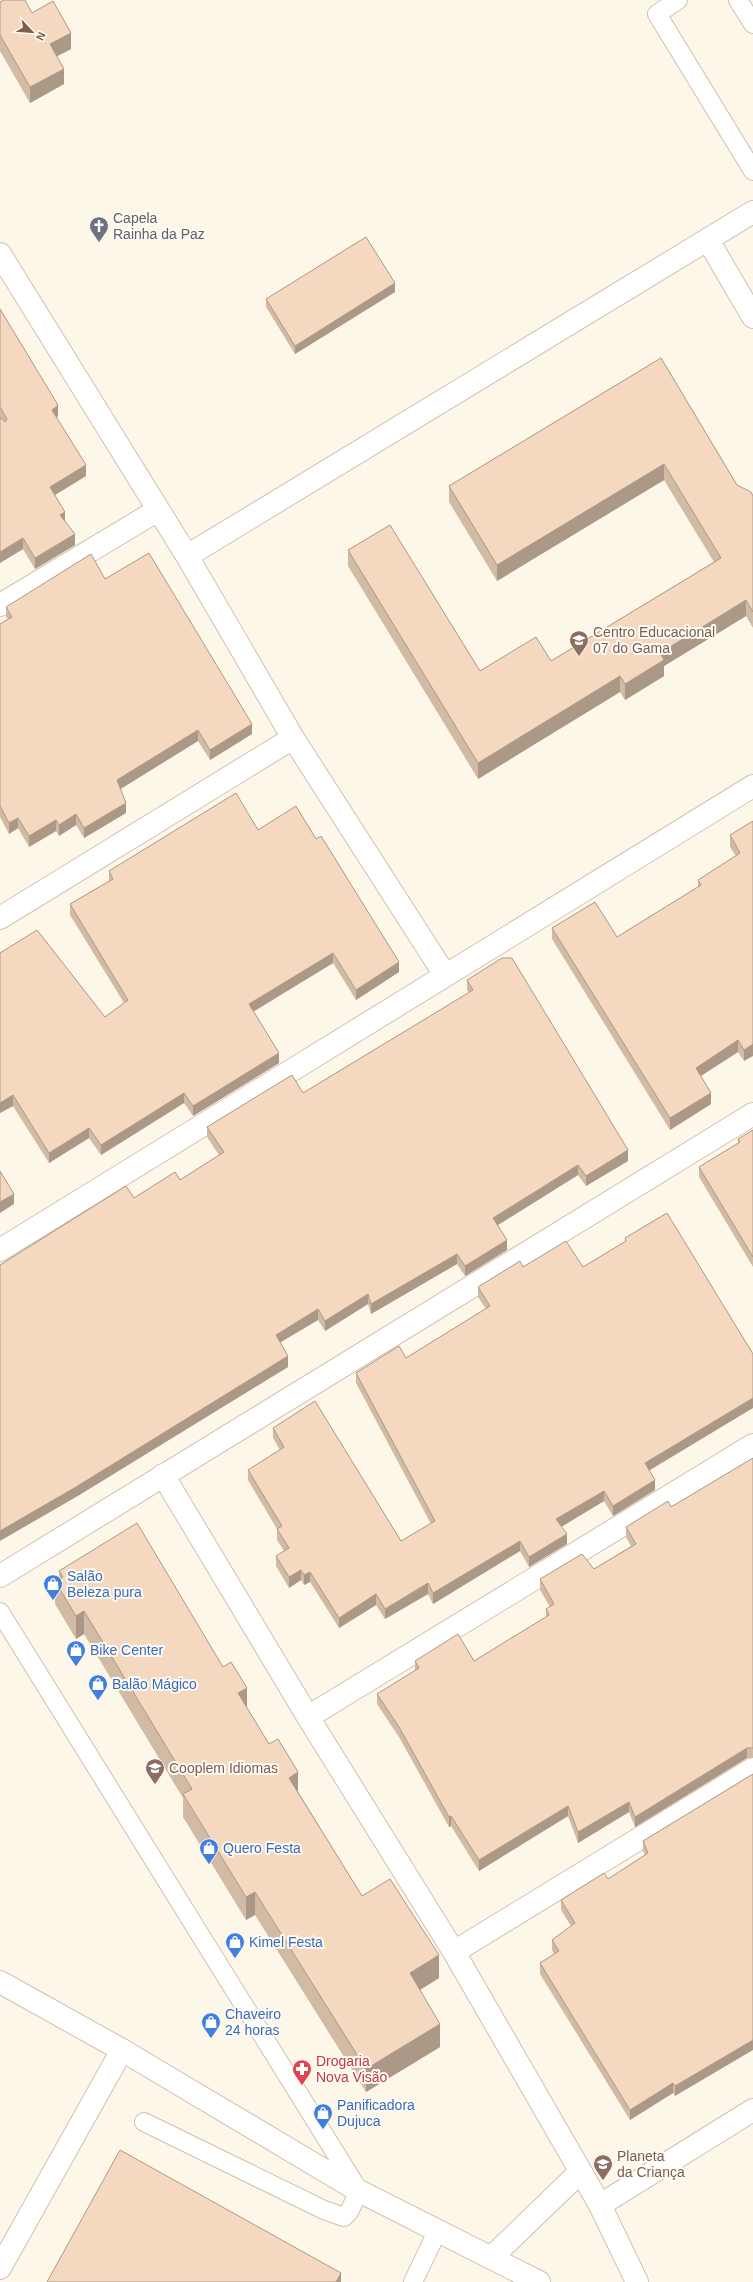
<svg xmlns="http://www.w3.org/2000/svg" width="753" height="2282" viewBox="0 0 753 2282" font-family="Helvetica,sans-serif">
<rect width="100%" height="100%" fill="#fdf7ea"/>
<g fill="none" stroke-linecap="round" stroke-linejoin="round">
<defs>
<path id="service" d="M678,0l-21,14 96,157
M738,0l15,24
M0,1612l359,579 -10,21 -5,5 -20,-7 -180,-88
M413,2282l24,-50"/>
<path id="minor" d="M708,240l45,77
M0,254l187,302 106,182 152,237
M187,556l566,-344
M0,605l158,-95
M0,918l293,-180
M0,1250l753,-464
M163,1475l145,242 146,235 146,253 37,77
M0,1576l753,-462
M308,1717l445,-272
M454,1952l299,-183
M600,2205l153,-95
M491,2258l89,-86
M0,2268l122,-218"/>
<path id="tertiary" d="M0,1982l122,68 237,141 180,91"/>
</defs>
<use href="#service" stroke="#d2c0ae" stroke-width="20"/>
<use href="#minor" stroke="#d2c0ae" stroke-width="24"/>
<use href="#tertiary" stroke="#d2c0ae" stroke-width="24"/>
<use href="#service" stroke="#fff" stroke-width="18"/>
<use href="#minor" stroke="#fff" stroke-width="22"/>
<use href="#tertiary" stroke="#fff" stroke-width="22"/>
</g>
<path fill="#d2bba5" d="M0,2l71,47 -14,7 7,28 -34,19 -30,-52z
M395,292l-100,62 -29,-47v-8z
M0,309l58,107 -2,1 30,59 -31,19 20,50 -40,24 -12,-20 -23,14z
M661,358l76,127 16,11v132l-7,-12 -82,50v10l-39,24 -5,-8 -142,87 -130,-213v-16l132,121 71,-10 163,-99 -50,-82 -167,101 -48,-79v-16z
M105,579l147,155 -42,26 -12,-19 -77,48 5,24 -42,25 -8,-13 -17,11 -3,-5 -27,16 -11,-19 -9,6 -9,-17v-193l8,-5 -2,-2v-10z
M753,821l-9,240 -6,-9 -37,24 10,28 -41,26 -118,-191v-11l65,9 81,-49v-8l38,-24 -6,-9v-12z
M258,830l141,142 -43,28 -23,-37 -80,49 26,51 -86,53 -9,-13 -83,52 -12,-17 -40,25 -36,-57 -13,7v-160l105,64 19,-14 -54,-88v-11l39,-23v-10z
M467,980l161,181 -42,25 -8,-11 -80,50 9,25 -42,26 -8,-12 -86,50 -3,-10 -43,27 -7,-11 -38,22 8,25 -212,130 58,-299 46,-18 39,-25 -12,-18v-10l96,-34 166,-100 -2,-3z
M753,1130v137l-54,-90v-10l39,-24v-4z
M667,1213l-17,258 5,19 -42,26 -9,-15 -43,26 6,17 -38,23 -9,-16 -87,53 -5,-10 -43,25 -9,-14 -37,23 -29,-46 -6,3 -3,-5 -12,8 -13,-22v-10l8,-5 -7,-11v-11l-29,-49v-10l32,-20 -7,-12v-10l128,113 30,-17 -75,-141v-10l50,-15 80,-49 -8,-12v-10l45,-20h60l42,-25v-4z
M753,1458v300h-6l-112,69 -6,-15 -51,31 -10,-27 -89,55 -28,-45 -2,1 -50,-90 -22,-33v-10l38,-23v-10h59l72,-44v-8l4,-2 -10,-17v-11l54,-10 37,-23 -5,-9v-10l45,-20z
M59,1571l188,137 115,188 77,82 -19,12 20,57 -74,45 -111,-177 -9,5 -63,-103v-19l-99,-164 -8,5 -21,-35v-23l4,-2z
M753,1774l-78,322 -2,-3 -43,27 -90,-146v-11l14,-9 -2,-4v-10l19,-14 -10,-16v-10l47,-21 37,-24 -2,-4v-10z"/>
<path fill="#ab9886" d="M71,33v16l-21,11v-16z
M64,69v15l-34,19v-16z
M395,283v9l-100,62v-8z
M58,405v11l-6,5v-11z
M664,464v16l-167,101v-16z
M86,465v11l-36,22v-11z
M65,512v11l-5,-8z
M75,534v11l-40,24v-11z
M23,538v11l-23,14v-11z
M746,600v16l-82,50v10l-39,24v-16l35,-31z
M620,676v16l-142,87v-16z
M252,724v10l-42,26v-10z
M198,730v11l-81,50v-11z
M126,803v10l-42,25v-10z
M76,814v11l-17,11v-11z
M18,818v10l-9,6v-11z
M56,820v11l-27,16v-11z
M333,953v10l-84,51v-10z
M399,962v10l-43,28v-10z
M738,1040v12l-42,27v-11z
M753,1044v12l-9,5v-11z
M279,1053v10l-86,53v-10z
M184,1093v10l-83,52v-10z
M711,1093v11l-41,26v-12z
M13,1095v11l-13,7v-10z
M89,1128v10l-40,25v-10z
M628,1150v11l-42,25v-10z
M578,1165v10l-85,53v-10z
M14,1194v10l-14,9v-11z
M507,1240v10l-42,26v-10z
M457,1254v10l-86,50v-10z
M368,1294v10l-43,27v-10z
M318,1309v11l-42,25v-10z
M288,1356v11l-212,130 -76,44v-10z
M753,1398v10l-108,65v-10z
M655,1480v10l-42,26v-10z
M604,1491v10l-48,29v-11z
M567,1534v10l-38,23v-10z
M520,1541v10l-87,53v-11z
M301,1570v10l-12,8v-11z
M310,1572v10l-6,3v-10z
M428,1583v11l-43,25v-10z
M376,1594v11l-37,23v-10z
M84,1611v23l-8,5v-23z
M247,1688v23l-9,-18z
M747,1748v10l-112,69v-10z
M298,1772v23l-9,-17z
M629,1802v10l-51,31v-11z
M568,1806v10l-89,55v-11z
M451,1816v10l-2,1v-10z
M255,1892v23l-9,5v-23z
M439,1955v23l-29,18v-23z
M440,2024v23l-74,45v-23z
M753,2040v10l-78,46v-10z
M673,2083v10l-43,27v-10z
M341,2273v9h-5z"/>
<path fill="#f4d9c0" stroke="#ab9886" d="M4,0h21l7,13 21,-12 18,32 -21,11 14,25 -34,18 -30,-52v-33z
M366,237l29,46 -100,63 -29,-47z
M0,309l58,96 -6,5 34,55 -36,22 15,25 -5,3 15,19 -40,24 -12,-20 -23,14v-135l5,5 2,-3 -7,-12z
M661,358l76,127 14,7 2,4v116l-7,-12 -86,53 4,7 -39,24 -5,-8 -142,87 -130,-213 42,-25 90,146 56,-34 15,24 170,-103 -57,-94 -167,101 -48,-79z
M149,553l103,171 -42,26 -12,-20 -81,50 9,23 -42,25 -8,-14 -17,11 -3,-5 -27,16 -11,-18 -9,5 -9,-17v-182l12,-7 -6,-10 85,-53 14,25z
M236,793l22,37 38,-24 20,33 5,-3 78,126 -43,28 -23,-37 -84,51 30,49 -86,53 -9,-13 -83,52 -12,-17 -40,25 -36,-58 -13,8v-150l37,-23 68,87 23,-17 -58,-96 43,-25 -4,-8z
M753,821v223l-9,6 -6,-10 -42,28 15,25 -41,25 -118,-190 43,-26 22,35 84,-52 -3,-5 42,-27 -10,-18z
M502,958h10l116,192 -42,26 -8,-11 -85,53 14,22 -42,26 -8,-12 -86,50 -3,-10 -43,27 -7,-12 -42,26 12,21 -212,131 -76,44v-266l126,-79 8,12 41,-26 5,8 44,-28 -17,-25 85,-52 11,18 170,-103 -6,-10z
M753,1130v127l-54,-90 41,-25 -2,-3z
M0,1171l14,23 -14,8z
M667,1213l86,141v44l-108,65 10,17 -42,26 -9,-15 -48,28 11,15 -38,23 -9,-16 -87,52 -5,-10 -43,26 -9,-15 -37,24 -29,-46 -6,3 -3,-5 -12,7 -13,-21 13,-8 -12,-19 5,-3 -34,-56 36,-23 -11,-19 42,-27 86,140 34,-20 -79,-148 43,-27 7,12 84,-52 -12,-19 42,-26 3,6 43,-26 17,26 43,-26 -1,-3z
M753,1458v290h-6l-112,69 -6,-15 -51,30 -10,-26 -89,54 -28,-44 -2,1 -50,-90 -22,-33 42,-26 -4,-7 43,-27 16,27 75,-46 -3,-6 8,-5 -14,-25 42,-25 12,15 42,-25 -10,-17 42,-26 3,6z
M137,1523l86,144 8,-5 16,26 -9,5 31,51 9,-5 20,33 -9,6 73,118 28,-17 49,76 -29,18 30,51 -74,45 -111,-177 -9,5 -63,-103 9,-5 -108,-178 -8,5 -21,-35 8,-4 -4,-6z
M753,1774v266l-78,46 -2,-3 -43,27 -90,-147 19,-12 -7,-11 23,-17 -14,-23 43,-27 4,6 40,-26 -5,-12z
M120,2150l221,123 -5,9h-289z"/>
<defs>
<symbol id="church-pin" viewBox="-11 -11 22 30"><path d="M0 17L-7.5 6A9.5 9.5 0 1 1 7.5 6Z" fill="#6b7280" stroke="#fffbf2"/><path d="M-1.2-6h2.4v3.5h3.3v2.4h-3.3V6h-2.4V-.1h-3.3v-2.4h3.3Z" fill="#fff"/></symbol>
<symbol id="school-pin" viewBox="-11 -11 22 30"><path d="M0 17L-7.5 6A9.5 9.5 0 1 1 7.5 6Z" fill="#8d6e63" stroke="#fffbf2"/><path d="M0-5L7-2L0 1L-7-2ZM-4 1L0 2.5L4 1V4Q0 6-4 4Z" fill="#fff"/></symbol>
<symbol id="shop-pin" viewBox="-11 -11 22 30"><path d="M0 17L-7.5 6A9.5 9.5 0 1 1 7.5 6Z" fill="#3f7fe0" stroke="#fffbf2"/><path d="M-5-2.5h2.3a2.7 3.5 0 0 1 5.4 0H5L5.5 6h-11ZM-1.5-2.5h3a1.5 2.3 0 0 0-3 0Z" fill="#fff"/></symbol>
<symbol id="pharmacy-pin" viewBox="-11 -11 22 30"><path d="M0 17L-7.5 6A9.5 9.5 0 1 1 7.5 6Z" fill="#e0444e" stroke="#fffbf2"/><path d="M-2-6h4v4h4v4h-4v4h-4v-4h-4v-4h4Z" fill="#fff"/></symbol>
</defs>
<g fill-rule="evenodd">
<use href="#church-pin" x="88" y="215" width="22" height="30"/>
<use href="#school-pin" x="568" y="629" width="22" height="30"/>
<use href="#shop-pin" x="42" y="1573" width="22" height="30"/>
<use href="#shop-pin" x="65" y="1639" width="22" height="30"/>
<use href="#shop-pin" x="87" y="1673" width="22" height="30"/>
<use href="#school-pin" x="144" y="1757" width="22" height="30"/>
<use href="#shop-pin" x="198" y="1837" width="22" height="30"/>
<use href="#shop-pin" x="224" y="1931" width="22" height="30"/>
<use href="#shop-pin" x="200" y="2011" width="22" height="30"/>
<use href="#pharmacy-pin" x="291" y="2058" width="22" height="30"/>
<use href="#shop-pin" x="312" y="2102" width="22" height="30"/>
<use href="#school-pin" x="592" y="2153" width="22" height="30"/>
</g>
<g text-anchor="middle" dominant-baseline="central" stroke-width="4" stroke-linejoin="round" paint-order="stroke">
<g font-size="14" fill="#5b616d" stroke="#fffbf2" text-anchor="start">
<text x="113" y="218">Capela<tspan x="113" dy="16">Rainha da Paz</tspan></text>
</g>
<g font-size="14" fill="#785e54" stroke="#fffbf2" text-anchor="start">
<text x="593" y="632">Centro Educacional<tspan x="593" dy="16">07 do Gama</tspan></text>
<text x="169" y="1768">Cooplem Idiomas</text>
<text x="617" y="2156">Planeta<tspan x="617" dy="16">da Criança</tspan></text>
</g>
<g font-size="14" fill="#366cbe" stroke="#fffbf2" text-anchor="start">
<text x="67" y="1576">Salão<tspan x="67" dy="16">Beleza pura</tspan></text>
<text x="90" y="1650">Bike Center</text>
<text x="112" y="1684">Balão Mágico</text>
<text x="223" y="1848">Quero Festa</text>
<text x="249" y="1942">Kimel Festa</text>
<text x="225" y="2014">Chaveiro<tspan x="225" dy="16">24 horas</tspan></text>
<text x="337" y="2105">Panificadora<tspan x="337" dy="16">Dujuca</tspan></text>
</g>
<g font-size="14" fill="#be3a42" stroke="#fffbf2" text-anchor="start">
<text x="316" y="2061">Drogaria<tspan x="316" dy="16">Nova Visão</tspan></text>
</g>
</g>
<g transform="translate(32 32) rotate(116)" stroke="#fffbf2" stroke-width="3" paint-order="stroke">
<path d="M0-3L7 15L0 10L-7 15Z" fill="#7b5f4b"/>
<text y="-6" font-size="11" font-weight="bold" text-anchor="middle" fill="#7b5f4b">N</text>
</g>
</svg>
